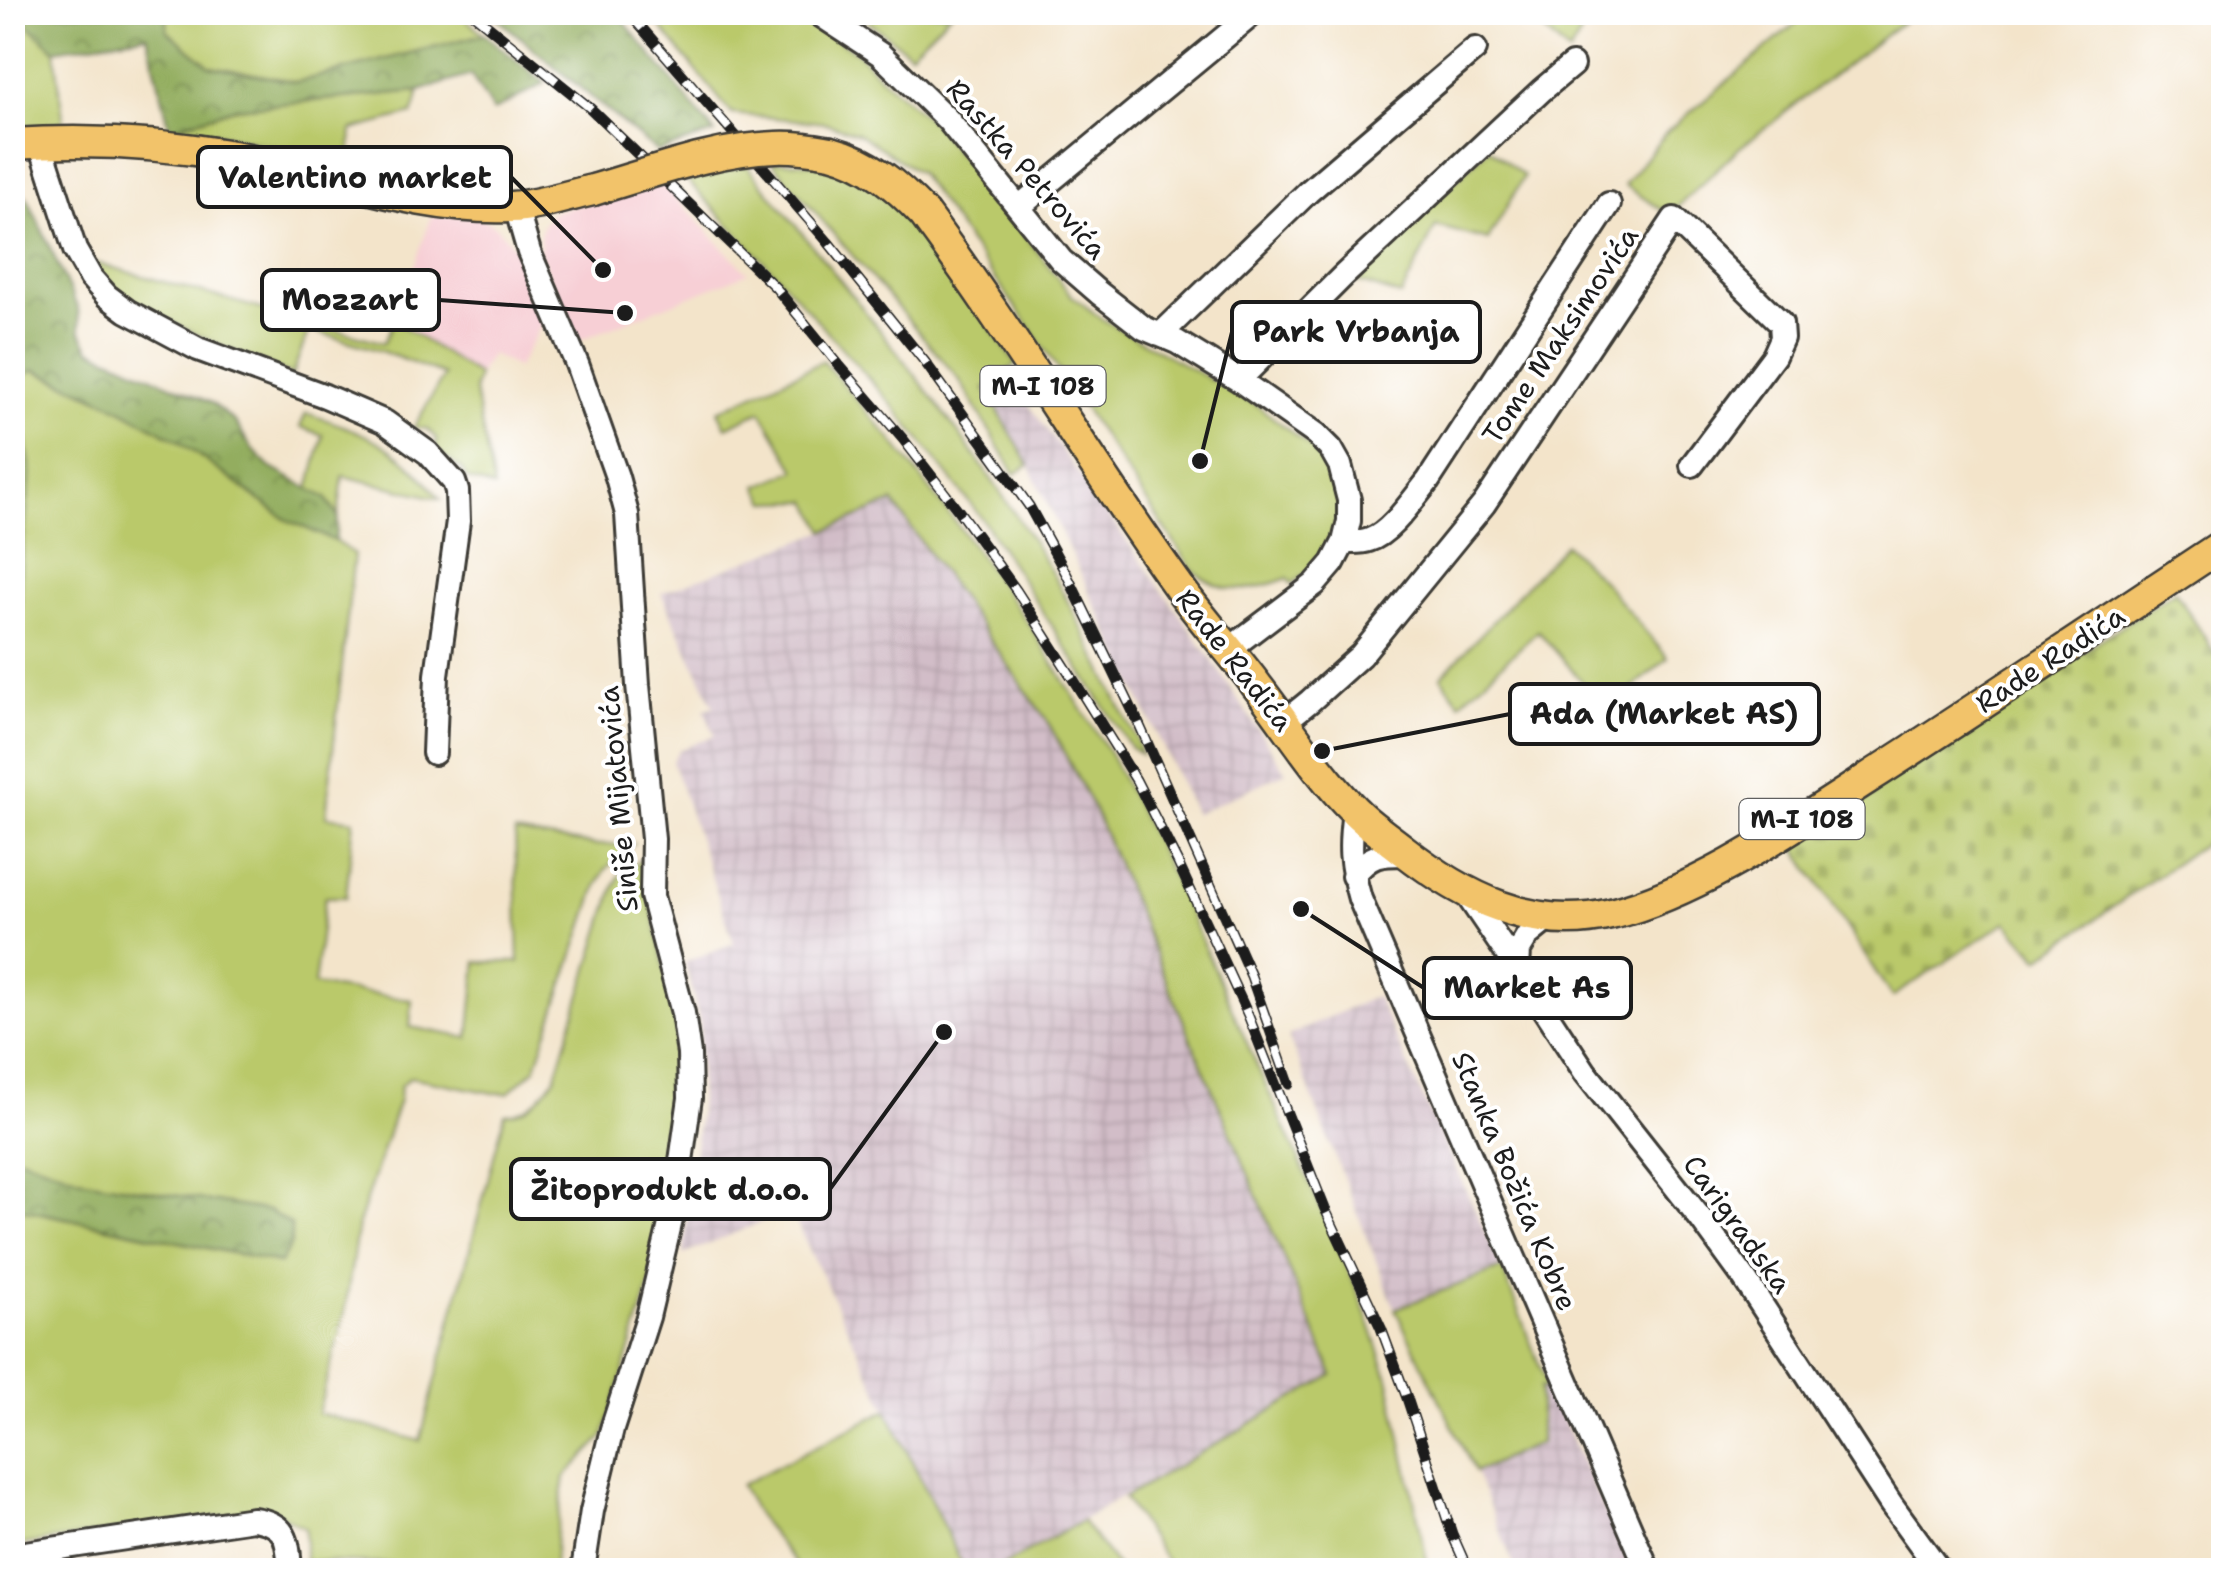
<svg xmlns="http://www.w3.org/2000/svg" width="2236" height="1583" viewBox="0 0 2236 1583" font-family="'Shantell Sans',sans-serif">
<defs>
<pattern id="industrial-grid" width="8" height="8" patternUnits="userSpaceOnUse" patternTransform="scale(2.5)"><rect width="8" height="8" fill="#d2bdc8"/><path d="M0 4h8M4 0v8" fill="none" stroke="#b4a2ab"/></pattern>
<pattern id="forest-crowns" width="20" height="18" patternUnits="userSpaceOnUse" patternTransform="scale(2.5)"><rect width="20" height="18" fill="#93ad5f"/><path d="M2 6a3 3 0 1 1 6 0M12 15a3 3 0 1 1 6 0" fill="none" stroke="#778c4e"/></pattern>
<pattern id="cemetery-stones" width="16" height="16" patternUnits="userSpaceOnUse" patternTransform="scale(2.5)"><rect width="16" height="16" fill="#bac96b"/><path d="M2 7V4a2 2 0 0 1 4 0v3zM10 15v-3a2 2 0 0 1 4 0v3z" fill="#9fac5c"/></pattern>
</defs>
<rect width="100%" height="100%" fill="#fff"/>
<filter id="ink" filterUnits="userSpaceOnUse"><feTurbulence type="fractalNoise" baseFrequency=".01" numOctaves="2"/><feDisplacementMap in="SourceGraphic" scale="20" xChannelSelector="R" yChannelSelector="G"/><feConvolveMatrix kernelMatrix="1 2 1 2 8 2 1 2 1" color-interpolation-filters="sRGB"/></filter>
<filter id="wash" filterUnits="userSpaceOnUse"><feTurbulence type="fractalNoise" baseFrequency=".0048" numOctaves="4" result="noise"/><feDisplacementMap in="SourceGraphic" scale="40" xChannelSelector="R" yChannelSelector="G"/><feGaussianBlur stdDeviation="2.25" result="paint"/><feColorMatrix in="noise" values="0 0 0 0 0 0 0 0 0 0 0 0 0 0 0 0 0 1.4 0 .05"/><feComposite in="paint" operator="in"/></filter>
<g filter="url(#wash)">
<rect width="100%" height="100%" fill="#f3e4ca"/>
<path fill="#f7cfd5" d="M661,183l87,90 -171,68 -37,-88v-17l3,-12 10,-12z
M432,215l46,1 18,11 16,17 16,21 24,49 -12,14 -23,40 -26,-14 -13,21 -76,-49 6,-18 -7,-4z"/>
<path fill="url(#industrial-grid)" d="M1006,373l204,284 76,115 -91,42 -166,-349 -45,-77z
M892,501l156,221 46,87 239,567 -338,194h-30l-175,-360 -107,45 16,-142 1,-74v-15l-15,-62 49,-19 -62,-182 7,-11 36,-15 -11,-25 10,-4 -53,-113 164,-62z
M1376,996l126,272 -107,41 -107,-273z
M1540,1386l8,2 84,182h-116l-41,-98 65,-29z"/>
<path fill="#bac96b" stroke="#6b7244" stroke-width="2.5" d="M15,12l40,38 9,76 -51,3 -1,-116z
M457,12l27,22 -187,48 -87,-16 -43,-35v-18z
M649,13h147l63,41 18,20 60,52 10,15 48,55 76,99 31,24 156,87 59,46 11,16 9,21 2,19 -4,19 -11,25 -17,21 -16,11 -3,-6c-37,14 -65,19 -96,-9l-163,-243 -110,-153 -60,-39 -33,-11 -94,-9z
M857,13h94l-41,40z
M1526,13h47l8,21 -12,20z
M1808,13h99l-1,6 -168,130 -69,66 -45,-30 43,-53z
M419,91l-6,23 -61,16 -2,34 -132,-30 -48,-5 64,-21z
M1489,148l35,28 -36,64 -52,-14 -35,70 -49,-16z
M771,161l49,3 40,13 61,50 95,137 -31,24 44,77 -14,9 -56,-95z
M747,165c105,131 215,259 302,403 32,53 59,115 87,170l4,16 -9,-6 -148,-228 -88,-112 -118,-133 -91,-96z
M89,261l295,82 17,-39 7,4 -6,18 76,49 -4,14 20,99 -27,-9 -5,-9 -26,-20v-12l-9,-9 -13,-2 30,-52 -63,-24 -72,-21 -17,45 -63,-25 -102,-49z
M823,361l68,78 72,93 69,97 77,124 65,126 188,422 26,76 41,193h-257l-48,-72 209,-123 -239,-566 -46,-87 -155,-220 -68,29 -16,-30 -42,1 -9,-16 38,-16 -35,-59 -35,16 -8,-16z
M34,370l74,32 68,37 111,81 48,21 19,13 -28,262 28,4 -8,77h-21l-11,88 98,15 -2,27 59,11 8,-76h42l-4,-129 80,12 38,-1 -28,26 -8,16 -62,183 -27,24h-15l-83,-16 -10,9 -1,14 -41,124 -14,92 -26,97 102,28 85,-327c24,-1 36,-17 50,-36l57,-184 7,-18 23,-17 34,165 5,64 -25,176 -52,172 -39,41 -9,58 -2,35 -249,-9v-33l-23,-12 -20,-6 -249,36 -1,-339 267,56 -194,-83 -71,-25 -1,-3 -1,-131 5,-29 -5,-64v-173l9,-65 -1,-117 11,-100 -15,-94z
M306,413c30,10 64,21 89,40 18,13 32,30 46,46l-98,-23 -5,41 -12,-19 -17,-9 14,-54 -23,-8z
M1565,544l37,36 66,78 -61,52 -69,-79 -78,72 -19,-26z
M1502,1268l46,120 -8,-1v56l-65,29 -80,-163z
M887,1410l78,160h-165l-43,-55 -16,-30z
M1082,1521l38,49h-125z"/>
<path fill="url(#forest-crowns)" stroke="#58643e" stroke-width="2.5" d="M15,13h152v18l43,35 87,16 187,-48 61,49 -52,28 -22,-36 -52,16 -185,17 -64,21 -23,-94 -92,15z
M491,13h126l98,120 -58,19z
M13,182l15,17 50,110 2,22 10,18 122,54 23,19 18,28 17,17 56,31 12,19 -3,24 -48,-21 -111,-81 -68,-37 -73,-32 -18,9 14,94 -11,100 1,117 -8,65z
M12,1152l2,3 71,25 184,31 22,14v19l-11,19 -267,-56z"/>
<path fill="url(#cemetery-stones)" stroke="#6b7244" stroke-width="2.5" d="M2175,591l48,75v164l-183,128 -34,-36 -114,75 -100,-155z"/>
<g fill="none" stroke-linecap="round" stroke-linejoin="round">
<path stroke="#73b0e5" stroke-width="8" d="M12,454l6,15 -6,16"/>
</g>
</g>
<g filter="url(#ink)">
<g fill="none" stroke-linecap="round" stroke-linejoin="round">
<defs>
<path id="minor" d="M816,12l64,42 68,66 113,140 38,33 45,35 33,14 62,38 77,54 15,15 9,16 9,35v21l-5,21 -11,21 -18,21 -87,66
M40,142l35,108 16,28 16,18 20,15 71,38 127,47 60,26 43,31 26,29 3,9 1,30 -21,154 -3,78
M516,207l13,45 48,112 40,113 10,37 11,171 15,154 -1,57 31,117 6,41 1,44 -15,105 -27,114 -36,112 -20,82 -9,59
M1019,207l236,-195
M1160,335l148,-143 167,-143
M1239,380l104,-104 199,-186 30,-25
M1344,542c9,0 18,1 25,-2 21,-6 45,-42 59,-59l181,-277
M1284,722l26,-21 51,-46 123,-151 190,-285 107,104 1,15 -8,18 -82,109
M1354,811c-5,36 -4,53 6,88l288,671
M1353,876c18,-23 28,-22 56,-22
M1465,892l53,78
M1549,918l-21,17 -9,15 -1,20 67,102 116,147 43,59 147,226 48,66
M12,1555l241,-36c34,4 35,21 37,51"/>
<path id="major" d="M12,144c74,-5 149,-1 221,12 93,16 182,55 278,51 27,-1 55,-11 82,-17
M831,152c39,10 66,34 93,62 89,120 165,248 252,369 25,36 55,68 81,103 32,41 60,87 97,124 14,15 32,26 48,39 60,47 130,84 209,65 87,-22 178,-85 254,-134 121,-77 239,-157 359,-236"/>
</defs>
<use href="#minor" stroke="#3c3a36" stroke-width="28"/>
<use href="#major" stroke="#3c3a36" stroke-width="35"/>
<use href="#minor" stroke="#fff" stroke-width="22"/>
<use href="#major" stroke="#f2c36a" stroke-width="30"/>
<defs>
<path id="rail" d="M471,12l119,96 186,180 63,77 64,74 55,71 58,80 57,89 63,101 42,83 70,152 77,194 56,119 26,70 45,136 16,36
M628,12l200,230 97,120 104,144 38,69 72,149 112,252 38,108"/>
</defs>
<use href="#rail" stroke="#1c1c1c" stroke-width="11"/>
<use href="#rail" stroke="#fff" stroke-width="8" stroke-dasharray="22" stroke-linecap="butt"/>
<defs>
<path id="major-bridge" d="M593,190c59,-17 121,-41 183,-43 19,-1 37,2 55,5"/>
</defs>
<use href="#major-bridge" stroke="#3c3a36" stroke-width="35" stroke-linecap="butt"/>
<use href="#major-bridge" stroke="#f2c36a" stroke-width="30"/>
</g>
</g>
<g text-anchor="middle" dominant-baseline="central" stroke-width="8" stroke-linejoin="round" paint-order="stroke">
<g fill="#fff" stroke="#606060" stroke-width="2.5">
<rect x="980.5" y="366" width="125" height="40" rx="8"/>
<rect x="1739.5" y="799" width="125" height="40" rx="8"/>
</g>
<g font-size="25" font-weight="bold" fill="#1c1c1c">
<text x="1043" y="386">M-I 108</text>
<text x="1802" y="819">M-I 108</text>
</g>
<g font-size="28" fill="#1c1c1c" stroke="#fff">
<text transform="translate(1027 169) rotate(49)">Rastka Petrovića</text>
<text transform="translate(1560 335) rotate(-56)">Tome Maksimovića</text>
<text transform="translate(2050 659) rotate(-33)">Rade Radića</text>
<text transform="translate(1235 660) rotate(52)">Rade Radića</text>
<text transform="translate(618 799) rotate(-95)">Siniše Mijatovića</text>
<text transform="translate(1515 1181) rotate(67)">Stanka Božića Kobre</text>
<text transform="translate(1738 1224) rotate(54)">Carigradska</text>
</g>
</g>
<path fill="none" stroke="#1c1c1c" stroke-width="4" d="M603 270L511 177M625 313L439 300M1200 461L1232 332M1322 751L1510 714M1301 909L1424 988M944 1032L830 1189"/>
<g fill="#1c1c1c" stroke="#fff" stroke-width="4">
<circle cx="603" cy="270" r="10"/>
<circle cx="625" cy="313" r="10"/>
<circle cx="1200" cy="461" r="10"/>
<circle cx="1322" cy="751" r="10"/>
<circle cx="1301" cy="909" r="10"/>
<circle cx="944" cy="1032" r="10"/>
</g>
<g fill="#fff" stroke="#1c1c1c" stroke-width="4">
<rect x="198" y="147" width="313" height="60" rx="10"/>
<rect x="262" y="270" width="177" height="60" rx="10"/>
<rect x="1232" y="302" width="248" height="60" rx="10"/>
<rect x="1510" y="684" width="309" height="60" rx="10"/>
<rect x="1424" y="958" width="207" height="60" rx="10"/>
<rect x="511" y="1159" width="319" height="60" rx="10"/>
</g>
<g font-size="30" text-anchor="middle" font-weight="bold" fill="#1c1c1c">
<text x="355" y="188">Valentino market</text>
<text x="350" y="310">Mozzart</text>
<text x="1356" y="342">Park Vrbanja</text>
<text x="1664" y="724">Ada (Market AS)</text>
<text x="1527" y="998">Market As</text>
<text x="670" y="1200">Žitoprodukt d.o.o.</text>
</g>
<rect width="2236" height="1583" fill="none" stroke="#fff" stroke-width="50"/>
</svg>
